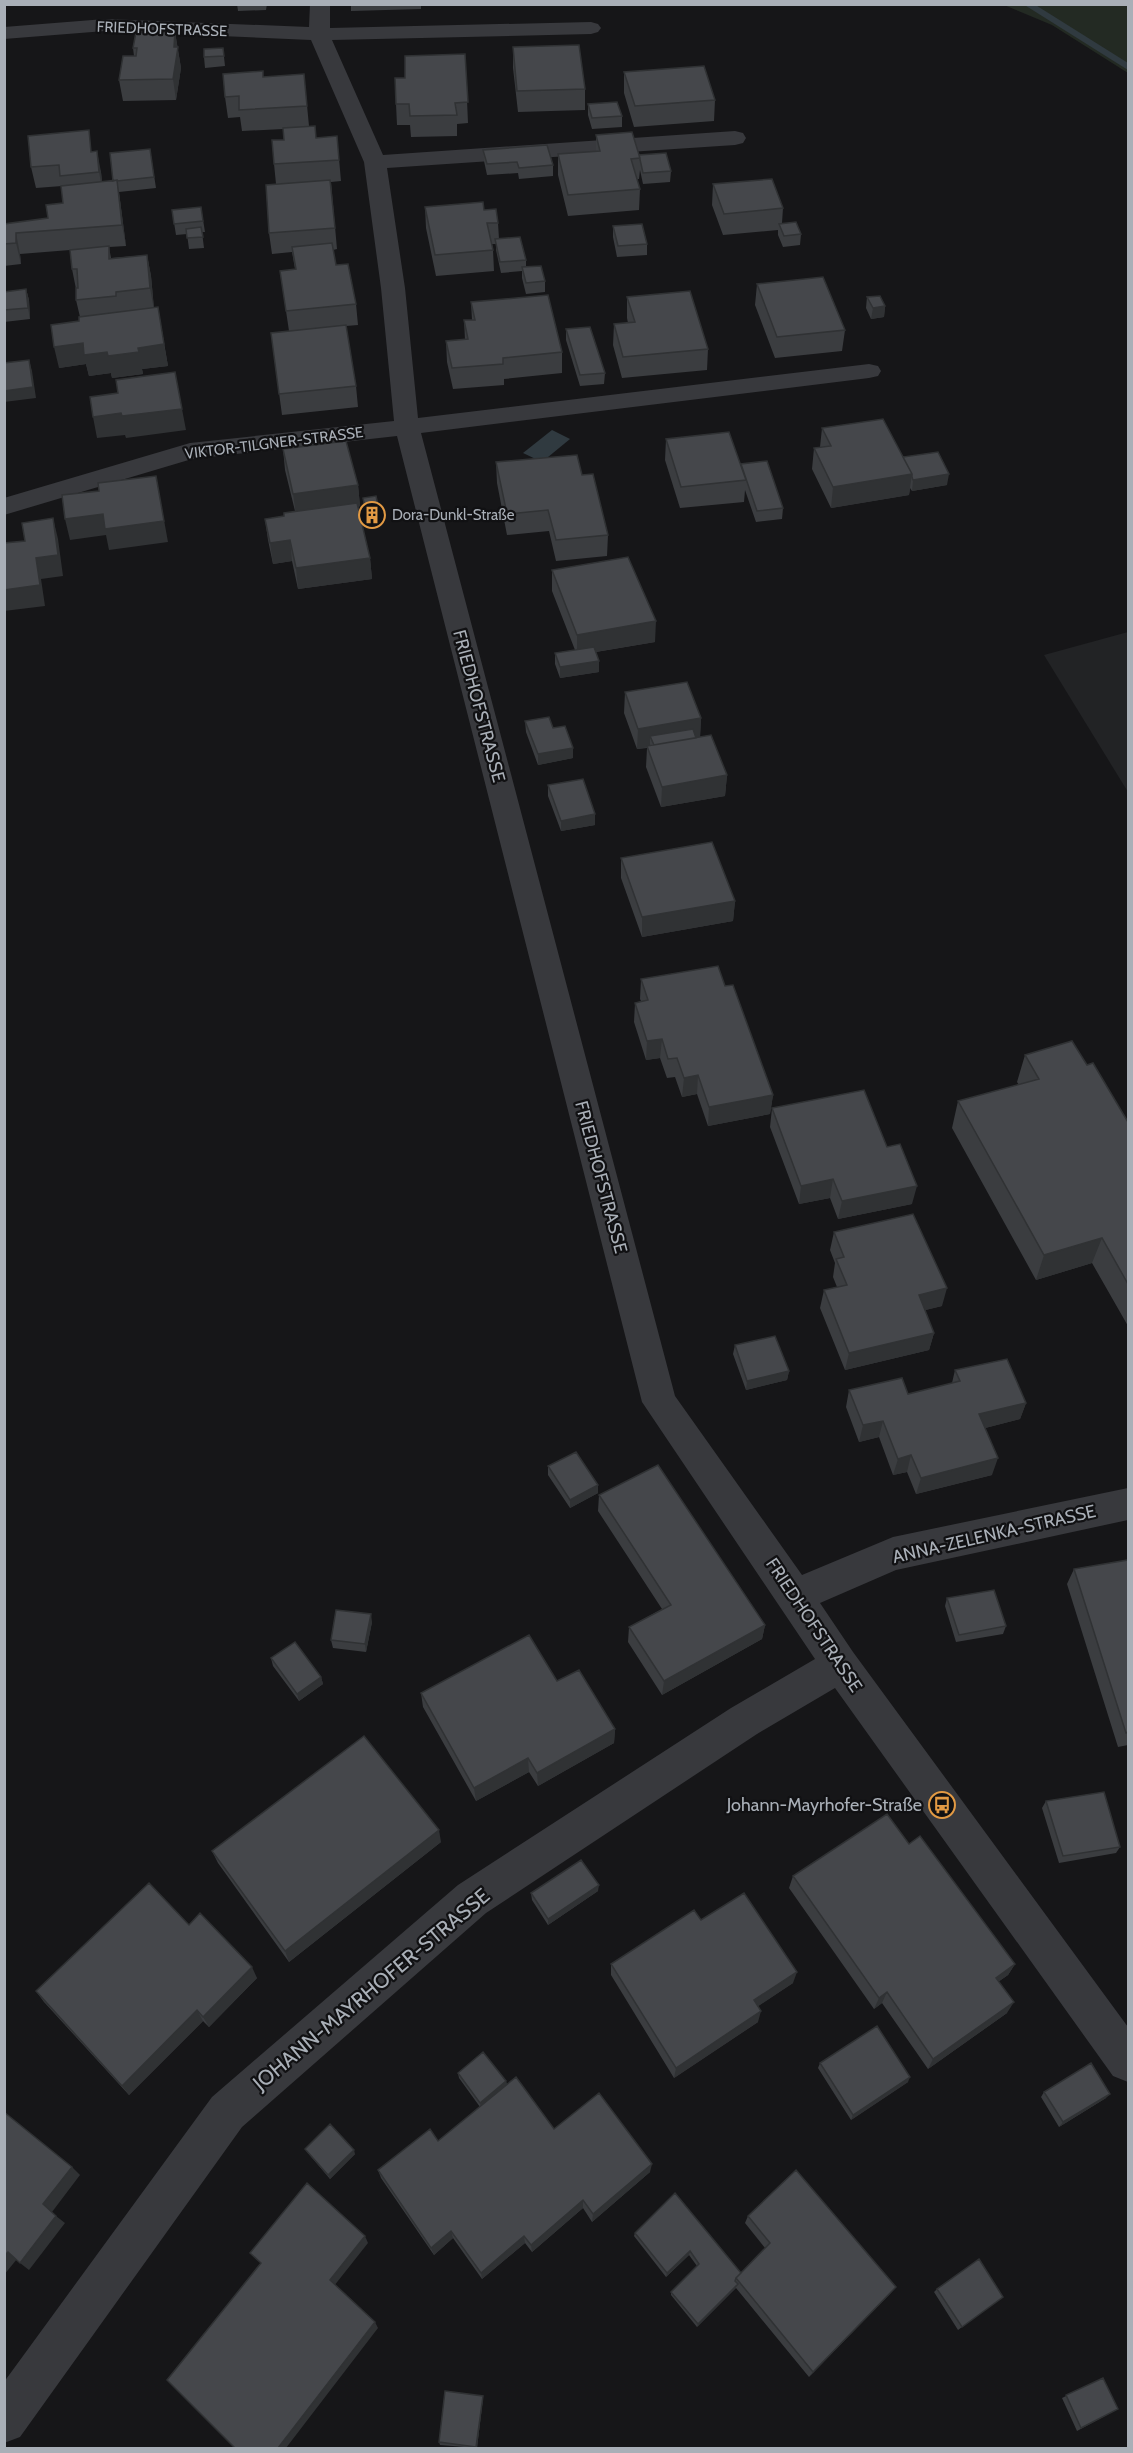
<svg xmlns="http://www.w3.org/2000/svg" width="1133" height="2453" viewBox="0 0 1133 2453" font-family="Cabin,sans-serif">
<rect width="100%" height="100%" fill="#161618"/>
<path fill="#222325" d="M1128,632v160l-84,-137z"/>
<path fill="#232a23" d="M1004,5h124v68l-76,-48z"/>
<path fill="#303a40" d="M552,430l18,9 -28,23 -19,-9z"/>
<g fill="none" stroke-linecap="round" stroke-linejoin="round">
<path fill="#303a40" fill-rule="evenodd" d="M1023,4h11l94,59v7z"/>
<path fill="#38393d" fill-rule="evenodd" d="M310,4h20v24l261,-6 7,2 3,4 -3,4 -7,2 -259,6 51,115 352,-24 8,2 3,5 -3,5 -8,2 -348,23 18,120 13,130 451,-54 9,2 3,5 -3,5 -9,2 -448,55 254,963 127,179 91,-38 235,-49v32l-232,50 -76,33 33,49 275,375v55l-15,-6 -278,-388 -78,46 -271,179 -244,214 -222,310 -16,6v-61l208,-285 246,-212 273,-177 84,-49 -173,-257 -245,-966 -205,23 -188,56v-17l186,-55 204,-22 -13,-133 -17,-126 -53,-122 -206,-9 -101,8v-12l101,-8 204,8z"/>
</g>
<path fill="#3b3d40" d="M237,4h30l-1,6 -28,1z
M351,4h70v5l-70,2z
M175,32l6,36 -5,32 -53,1 -4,-21 15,-24 -1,-8z
M513,47l72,42v21l-67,2 -5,-44z
M223,48l2,18 -20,2 -1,-11z
M465,54l3,69 -11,1v12l-46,1 -1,-12h-13l-1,-21 9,-26z
M624,72l91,28 -1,21 -80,6 -10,-34z
M304,74l5,52 7,12 21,-2 4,45 -10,1 6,67 -4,1 3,15 20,39 2,21 -12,1 10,60 2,21 -76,8 -11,-82 18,-2 -9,-60 15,-2 -3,-17 -20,2 -3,-21 7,-49 -2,-20 10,-24 -1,-11 -41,2 -2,-14 -12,1 -3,-21 38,-20z
M588,104l34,12v11l-30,2 -4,-14z
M596,135l75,36 -1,11 -27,2 -3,-14 -1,9h-2l3,10 -1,21 -71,6 -10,-41v-21l38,-3z
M150,149l6,39 -37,4 7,54 -17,1 2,11 36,-3 4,21 3,32 4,-1 10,59 -26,3 1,5 -31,4 -1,-5 -22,3 -3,-12 -27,4 20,-47 1,-4 -4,-17v-11l-4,-20 -2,-19 -50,4 1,10 -17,2v-42l44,-6 15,-15 -1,-17 -26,2 -5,-21 62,-16 8,21 1,10 11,-1z
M483,150l70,15v11l-34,3 -1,-6 -31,2 -3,-14z
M713,184l70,24 -1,15 19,11 -1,11 -17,2 -5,-12v-5l-55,5 -11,-30z
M201,207l4,25h-3l2,16 -15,1 -2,-15 -11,1 -4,-25z
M425,207l59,3 14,13 1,16 27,21v7l19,14v11l-19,2 -4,-16v-7l-21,2 -5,-23v-6h-4l1,6 1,21 -58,5 -10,-48z
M613,226l34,18v11l-30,2 -4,-20z
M757,284l88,46 -3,21 -67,7 -20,-53z
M26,289l3,11 1,19 -26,3v-30z
M627,297l81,52 -1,21 -85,8 -9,-33 1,-21 14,-1 -1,-5z
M867,297l18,9 -1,11 -13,2 -5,-11z
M471,302l91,50v21l-58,6v6l-51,4 -6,-27 -1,-21 19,-1 -1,-20h8z
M566,329l39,44 -1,11 -24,2 -14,-46z
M822,428l81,29 44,28 -35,6 -2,-3 -1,7 -78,13 -19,-39 2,-21 6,-1z
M666,439l75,26 42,43 -1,11 -26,3 -11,-32 -1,12 -64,6 -15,-48z
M283,449l75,36 2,21 -2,1 12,51 2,21 -74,10 -6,-28 -19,3 -5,-24 -3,-21 19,-3 11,-5 -10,-41z
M496,462l86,13 26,60 -1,21 -51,5 -7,-30 -42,4 -10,-52z
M363,498l16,12 1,11 -13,2 -3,-14z
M552,570l103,72 -59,10 3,9v11l-39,6 -5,-14v-11l20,-3 -23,-59z
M625,692l76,26 -1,19 27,38 -2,21 -64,11 -15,-40 1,-19 -10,1 -13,-36z
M525,721l28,7 20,20v10l-35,7 -12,-33z
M548,785l47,29v11l-34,6 -13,-35z
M621,858l114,43 -2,20 -91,16 -21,-59z
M641,979l84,7 48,109 -3,19 -62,12 -11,-32 -15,3 -7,-20 -8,1 -7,-20 -14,2 -12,-38 1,-19 6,-2 -1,-2z
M1025,1055l62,10 41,57v204l-36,-63 -56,17 -84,-152 6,-27 61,-16 -2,-3z
M772,1108l115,39 25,57 -74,15 -8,-21 -31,6 -29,-77z
M834,1232l108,74 -17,4 9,23 -5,17 -84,20 -25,-62 4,-18 13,-3 -4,-10 2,-14 -5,-13z
M735,1345l54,26 -2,9 -41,10 -13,-36z
M955,1370l71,33 -6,16 -35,9 7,47 -76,19 -9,-22 -14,3 -14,-38 -20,5 -13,-35 3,-17 59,4 44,-11z
M548,1466l50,19v8l-28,15 -22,-33z
M599,1495l166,130 -3,14 -100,56 -34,-53 1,-15 33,-18 -64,-98z
M1128,1560v185l-10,2 -51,-163 7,-15z
M947,1598l59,28 -3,8 -47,8 -11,-36z
M372,1622l-6,30 -33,-4 -2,-8z
M271,1658l50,19 2,7 -24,17 -26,-35z
M557,1681l58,48 -1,14 -76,43 -9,-14 -53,29 -53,-94 -2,-14z
M1046,1801l74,46 -4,6 -57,10 -17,-55z
M441,1842l-152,120 -71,-99 -6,-12z
M909,1844l106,120 -7,11 -10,7 9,31 -79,56 -46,-66 -8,6 -85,-121 4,-12z
M598,1891l-50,34 -16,-25 -1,-7z
M701,1920l92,63 -35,23v16l-84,56 -63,-103v-11z
M189,1925l68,53 -48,49 -6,-6 -74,74 -85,-93 -8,-11z
M820,2063l88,19 -57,38 -33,-52z
M458,2073l48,8 1,4 47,44 96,43 -58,50 -9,-14 -51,44 -7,-9 -43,36 -29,-41 -19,17 -53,-77 -3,-8 60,-29 42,-34 -21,-29z
M1044,2092l62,6 -47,29 -18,-30z
M305,2149l50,5 -25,25 -22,-26z
M675,2193l66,80 24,-25 -20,-25 3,-7 148,71 -87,90 -73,-89 -39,39 -26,-32v-3l26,-26 -8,-11 -23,22 -32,-41 1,-3z
M937,2289l66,8 -45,33 -24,-38z
M1103,2378l15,31 -41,22 -15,-33z
M483,2396v2l-6,50 -37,-3 -1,-3z"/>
<path fill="#303234" d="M175,32l6,36 -5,32 -3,-21 1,-32z
M97,151l4,21 2,21 -4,-21z
M117,180l3,21 6,45 -4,-21z
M16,233l4,21 1,10 -5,-21z
M147,255l4,21 3,34 -4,-22z
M26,289l3,11 1,19 -2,-11z
M885,306l-1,11 -13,2 2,-11z
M83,343l55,5 26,-4 4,22 -26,3 1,5 -31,4 -1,-5 -22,3 -3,-12 -27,4 -5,-21z
M29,360l3,11 4,27 -32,4v-11z
M182,409l4,21 -60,8 -1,-3 -28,3 -4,-21 28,-4z
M912,474l-3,21 -78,13 2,-21z
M949,474l-2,11 -35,6 1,-11z
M156,476l12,66 -59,8 -3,-15 -36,5 -5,-21z
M358,485l2,21 -64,9 -3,-21z
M379,510l1,11 -13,2 -1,-11z
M53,518l5,21 5,37 -22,3 4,27 -41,5v-21l32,-32z
M290,540l2,21 -19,3 -3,-21z
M370,558l2,21 -74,10 -2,-21z
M656,621l-1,21 -78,13v-20z
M599,661v11l-39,6v-11z
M701,718l-1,20 -50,-2v11l-13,2 1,-20z
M573,748v10l-35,7v-11z
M727,775l-2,21 -64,11 1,-20z
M595,814v11l-34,6v-10z
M735,901l-2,20 -91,16v-20z
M662,1039l-2,19 -14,2 1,-19z
M698,1075l-1,19 -15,3 2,-19z
M773,1095l-3,19 -62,12 1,-19z
M833,1179l-3,19 -31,6 2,-18z
M917,1186l-5,18 -74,15 4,-18z
M1102,1238l-10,25 -56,17 8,-25z
M947,1288l-5,18 -28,7 5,-18z
M934,1333l-5,17 -84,20 4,-17z
M789,1371l-2,9 -41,10 1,-9z
M1026,1403l-6,16 -46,12 5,-17z
M883,1421l-4,16 -20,5 4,-17z
M911,1455l-4,17 -14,3 5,-16z
M998,1458l-6,17 -76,19 5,-16z
M598,1485v8l-28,15v-8z
M371,1614l1,8 -6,30 -1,-8z
M765,1625l-3,14 -100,56 2,-14z
M321,1677l2,7 -24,17 -2,-7z
M615,1729l-1,14 -76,43 -1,-13z
M528,1758l1,14 -53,29 -2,-13z
M439,1830l2,12 -152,120 -4,-11z
M599,1885l-1,6 -50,34v-6z
M1015,1964l-7,11 -19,13 7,-10z
M252,1967l5,11 -48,49 -6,-10z
M797,1972l-4,11 -42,28 3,-11z
M887,1992l-5,11 -8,6 5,-11z
M1014,2002l-7,11 -79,56 5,-10z
M197,2010l6,11 -74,74 -7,-9z
M761,2011l-3,11 -84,56 2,-10z
M910,2077l-2,5 -57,38 2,-5z
M506,2081l1,5 -26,21 -1,-4z
M1110,2094l-4,4 -47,29 4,-5z
M354,2150l1,4 -25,25 -2,-4z
M652,2164l-2,8 -58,50 1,-8z
M72,2167l8,8 -28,37 -9,-8z
M583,2200v8l-51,44 -1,-7z
M56,2216l9,7 -36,47 -9,-7z
M451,2231l2,7 -19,17 -3,-7z
M365,2236l3,7 -34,43 -4,-6z
M524,2236l1,7 -43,36 -1,-6z
M690,2251l-1,4 -23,22 1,-4z
M8,2252l9,7 -13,16v-19z
M738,2284l-2,3 -39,40 1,-3z
M896,2287l-6,7 -81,83 4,-5z
M375,2322l3,6 -92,120h-8z
M483,2396v2l-6,50 -1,-1z"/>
<path fill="#45474b" stroke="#303234" stroke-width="1.5" d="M136,32h39l-1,15h4l-5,32 -54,1 4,-24h13l1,-8h-4z
M579,45l6,44 -68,2 -4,-44z
M223,48l1,8 -20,1v-8z
M465,54l3,48 -13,1 2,12 -47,1 -1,-12h-13l-1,-26h10v-22z
M704,66l11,34 -80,6 -11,-34z
M263,71v6l41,-3 3,32 -68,4v-14l-14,1 -2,-23z
M617,102l5,14 -30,2 -4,-14z
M315,126l1,12 21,-2 2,24 -65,4 -2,-24h12l-1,-12z
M89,130l2,22 6,-1 2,21 -39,4 -1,-11 -28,2 -3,-31z
M632,132l8,26 -9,1 9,30 -72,6 -10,-41 42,-3 -4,-16z
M547,145l6,20 -34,3 -2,-6 -30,2 -4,-14z
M150,149l4,28 -37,4v-1l-4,1 -3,-28z
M666,153l5,18 -28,2 -4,-18z
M772,179l11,29 -59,6 -11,-30z
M117,180l5,45 -106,8v10l-12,1v-20l44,-6 -2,-13 17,-2 -2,-17z
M330,180l5,48 -66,5 -3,-48z
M483,202l1,8 12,-1 2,14h-11l6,27 -58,5 -10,-48z
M201,207l2,14 -29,3 -2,-14z
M796,222l5,12 -17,2 -5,-12z
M642,224l5,20 -29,2 -5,-20z
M201,227l2,10 -16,1 -1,-9z
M520,237l6,23 -26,2 -5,-23z
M332,243l4,22 12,-1 8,40 -70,7 -6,-40 16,-2 -4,-22z
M109,246v13l38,-4 3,33 -34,4v4l-40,4v-12h2l-1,-19h-5l-2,-19z
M541,266l4,15 -19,2 -4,-16z
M823,277l22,53 -68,7 -20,-53z
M26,289l2,19 -24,2v-18z
M690,291l18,58 -85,8 -9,-33 21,-2 -8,-25z
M548,295l14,57 -59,6v6l-51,4 -6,-27 22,-2 -4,-19h11l-4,-18z
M880,296l5,10 -12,2 -6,-11z
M158,307l6,37 -26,4 1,4 -31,4 -1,-4 -23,3 -1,-12 -29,4 -3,-22 28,-4v-4z
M346,325l10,61 -77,8 -8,-61z
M590,327l15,46 -25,2 -14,-46z
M29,360l4,27 -29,4v-28z
M175,372l7,37 -60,7 -1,-3 -28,4 -3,-20 28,-4 -2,-13z
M883,419l29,55 -79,13 -19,-39 17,-2 -9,-18z
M729,432l17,48 -65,7 -15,-48z
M346,441l12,44 -65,9 -10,-45z
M938,452l11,22 -36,6 -1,-3v-3l-9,-17z
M577,455l5,20 11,-1 15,61 -52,5 -8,-30 -41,4 -11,-52z
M767,461l16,47 -26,3 -16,-47z
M156,476l8,45 -59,8 -2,-15 -38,5 -3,-24 37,-4 -1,-8z
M376,496l3,14 -13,2 -3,-14z
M357,503l13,55 -74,10 -6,-28 -20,3 -5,-24 19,-3v-3z
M53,518l5,37 -22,3 4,27 -36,5v-47l21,-2 -3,-18z
M628,557l28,64 -79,14 -25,-65z
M594,647l5,14 -39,6 -5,-14z
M687,682l14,36 -63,11 -13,-37z
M549,717l4,11 12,-2 8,22 -35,6 -13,-33z
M693,729l3,9 -42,7 -4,-9z
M711,735l16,40 -65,12 -15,-41z
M583,779l12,35 -34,7 -13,-36z
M712,842l23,59 -93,16 -21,-59z
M718,966l7,20 8,-1 40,110 -64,12 -11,-32 -14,3 -7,-20 -9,1 -6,-20 -15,2 -12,-38 13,-3 -7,-21z
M1072,1041l15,24 6,-2 35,59v162l-26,-46 -58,17 -86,-154 81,-22 -14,-24z
M864,1090l23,57 13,-3 17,42 -75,15 -9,-22 -32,7 -29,-78z
M913,1214l34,74 -28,7 15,38 -85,20 -25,-63 23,-5 -11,-26 8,-2 -10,-25z
M775,1336l14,35 -42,10 -12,-36z
M1007,1359l19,44 -47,11 19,44 -77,20 -10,-23 -13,4 -15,-38 -20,4 -14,-35 53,-12 6,16 52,-13 -5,-11z
M576,1452l22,33 -28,15 -22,-34z
M658,1465l107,160 -101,56 -35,-54 42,-22 -72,-110z
M1128,1560v172l-2,1 -52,-164z
M994,1590l12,36 -47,9 -12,-37z
M336,1610l35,4 -6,30 -34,-4z
M529,1635l28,46 22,-11 36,59 -78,44 -9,-15 -54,30 -53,-95z
M295,1642l26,35 -24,17 -26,-36z
M364,1736l75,94 -154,121 -73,-100z
M1104,1792l16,55 -57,9 -17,-55z
M887,1814l22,30 11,-8 95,128 -19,14 18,24 -81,57 -46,-67 -8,6 -86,-122z
M581,1860l18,25 -51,34 -17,-26z
M149,1883l40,42 11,-12 52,54 -49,50 -6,-7 -75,76 -86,-95z
M744,1893l53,79 -43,28 7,11 -85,57 -65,-104 83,-54 7,10z
M877,2026l33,51 -57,38 -33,-52z
M483,2052l23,29 -26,22 -22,-30z
M1091,2063l19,31 -47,28 -19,-30z
M516,2077l38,52 45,-36 53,71 -59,50 -10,-14 -52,45 -7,-9 -43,37 -30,-42 -20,17 -53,-78 52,-41 8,12z
M4,2112l68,55 -29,37 13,12 -36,47 -12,-11 -4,4z
M330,2124l24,26 -26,25 -23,-26z
M796,2170l100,117 -83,85 -77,-94 34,-35 -22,-27z
M307,2183l58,53 -35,44 45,42 -97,126h-43l-68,-68 94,-117 -11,-10z
M675,2193l66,80 -5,5 -1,3 3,3 -40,40 -27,-32 28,-28 -9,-13 -23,22 -32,-40z
M979,2259l24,38 -41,30 -25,-38z
M1103,2378l15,31 -37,19 -15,-33z
M445,2391l38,5 -7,51 -37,-5z"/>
<defs>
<symbol id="building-ring" viewBox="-11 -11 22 22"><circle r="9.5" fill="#111113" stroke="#e29a44" stroke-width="1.5"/><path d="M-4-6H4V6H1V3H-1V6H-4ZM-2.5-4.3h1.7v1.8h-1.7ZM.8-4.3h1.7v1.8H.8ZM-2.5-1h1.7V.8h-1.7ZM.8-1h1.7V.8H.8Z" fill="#e29a44"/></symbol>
<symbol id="bus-ring" viewBox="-11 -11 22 22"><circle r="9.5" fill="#111113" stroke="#e29a44" stroke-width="1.5"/><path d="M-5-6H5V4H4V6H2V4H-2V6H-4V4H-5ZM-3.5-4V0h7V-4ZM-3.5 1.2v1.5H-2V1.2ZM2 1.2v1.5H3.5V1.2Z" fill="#e29a44"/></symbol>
</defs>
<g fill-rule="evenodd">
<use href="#building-ring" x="357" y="500" width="30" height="30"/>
<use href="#bus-ring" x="927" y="1790" width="30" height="30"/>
</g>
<g text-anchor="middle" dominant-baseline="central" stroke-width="4.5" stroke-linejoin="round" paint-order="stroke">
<g font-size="15" fill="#a9afb7" stroke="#111113">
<text transform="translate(162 29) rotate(2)">FRIEDHOFSTRASSE</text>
<text transform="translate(274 443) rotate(-7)">VIKTOR-TILGNER-STRASSE</text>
</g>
<g font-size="15" fill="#a9afb7" stroke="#111113" text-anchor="start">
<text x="392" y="515">Dora-Dunkl-Straße</text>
</g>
<g font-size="18" fill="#a9afb7" stroke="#111113">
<text transform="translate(479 706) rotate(75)">FRIEDHOFSTRASSE</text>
<text transform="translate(601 1177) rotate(75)">FRIEDHOFSTRASSE</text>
<text transform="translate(994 1534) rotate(-13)">ANNA-ZELENKA-STRASSE</text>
<text transform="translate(814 1625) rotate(56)">FRIEDHOFSTRASSE</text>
</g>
<g font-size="18" fill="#a9afb7" stroke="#111113" text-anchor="end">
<text x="922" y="1805">Johann-Mayrhofer-Straße</text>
</g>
<g font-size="21" fill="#a9afb7" stroke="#111113">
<text transform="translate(371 1989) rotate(-40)">JOHANN-MAYRHOFER-STRASSE</text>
</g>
</g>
<rect width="1133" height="2453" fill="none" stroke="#a9afb7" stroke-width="12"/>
</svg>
